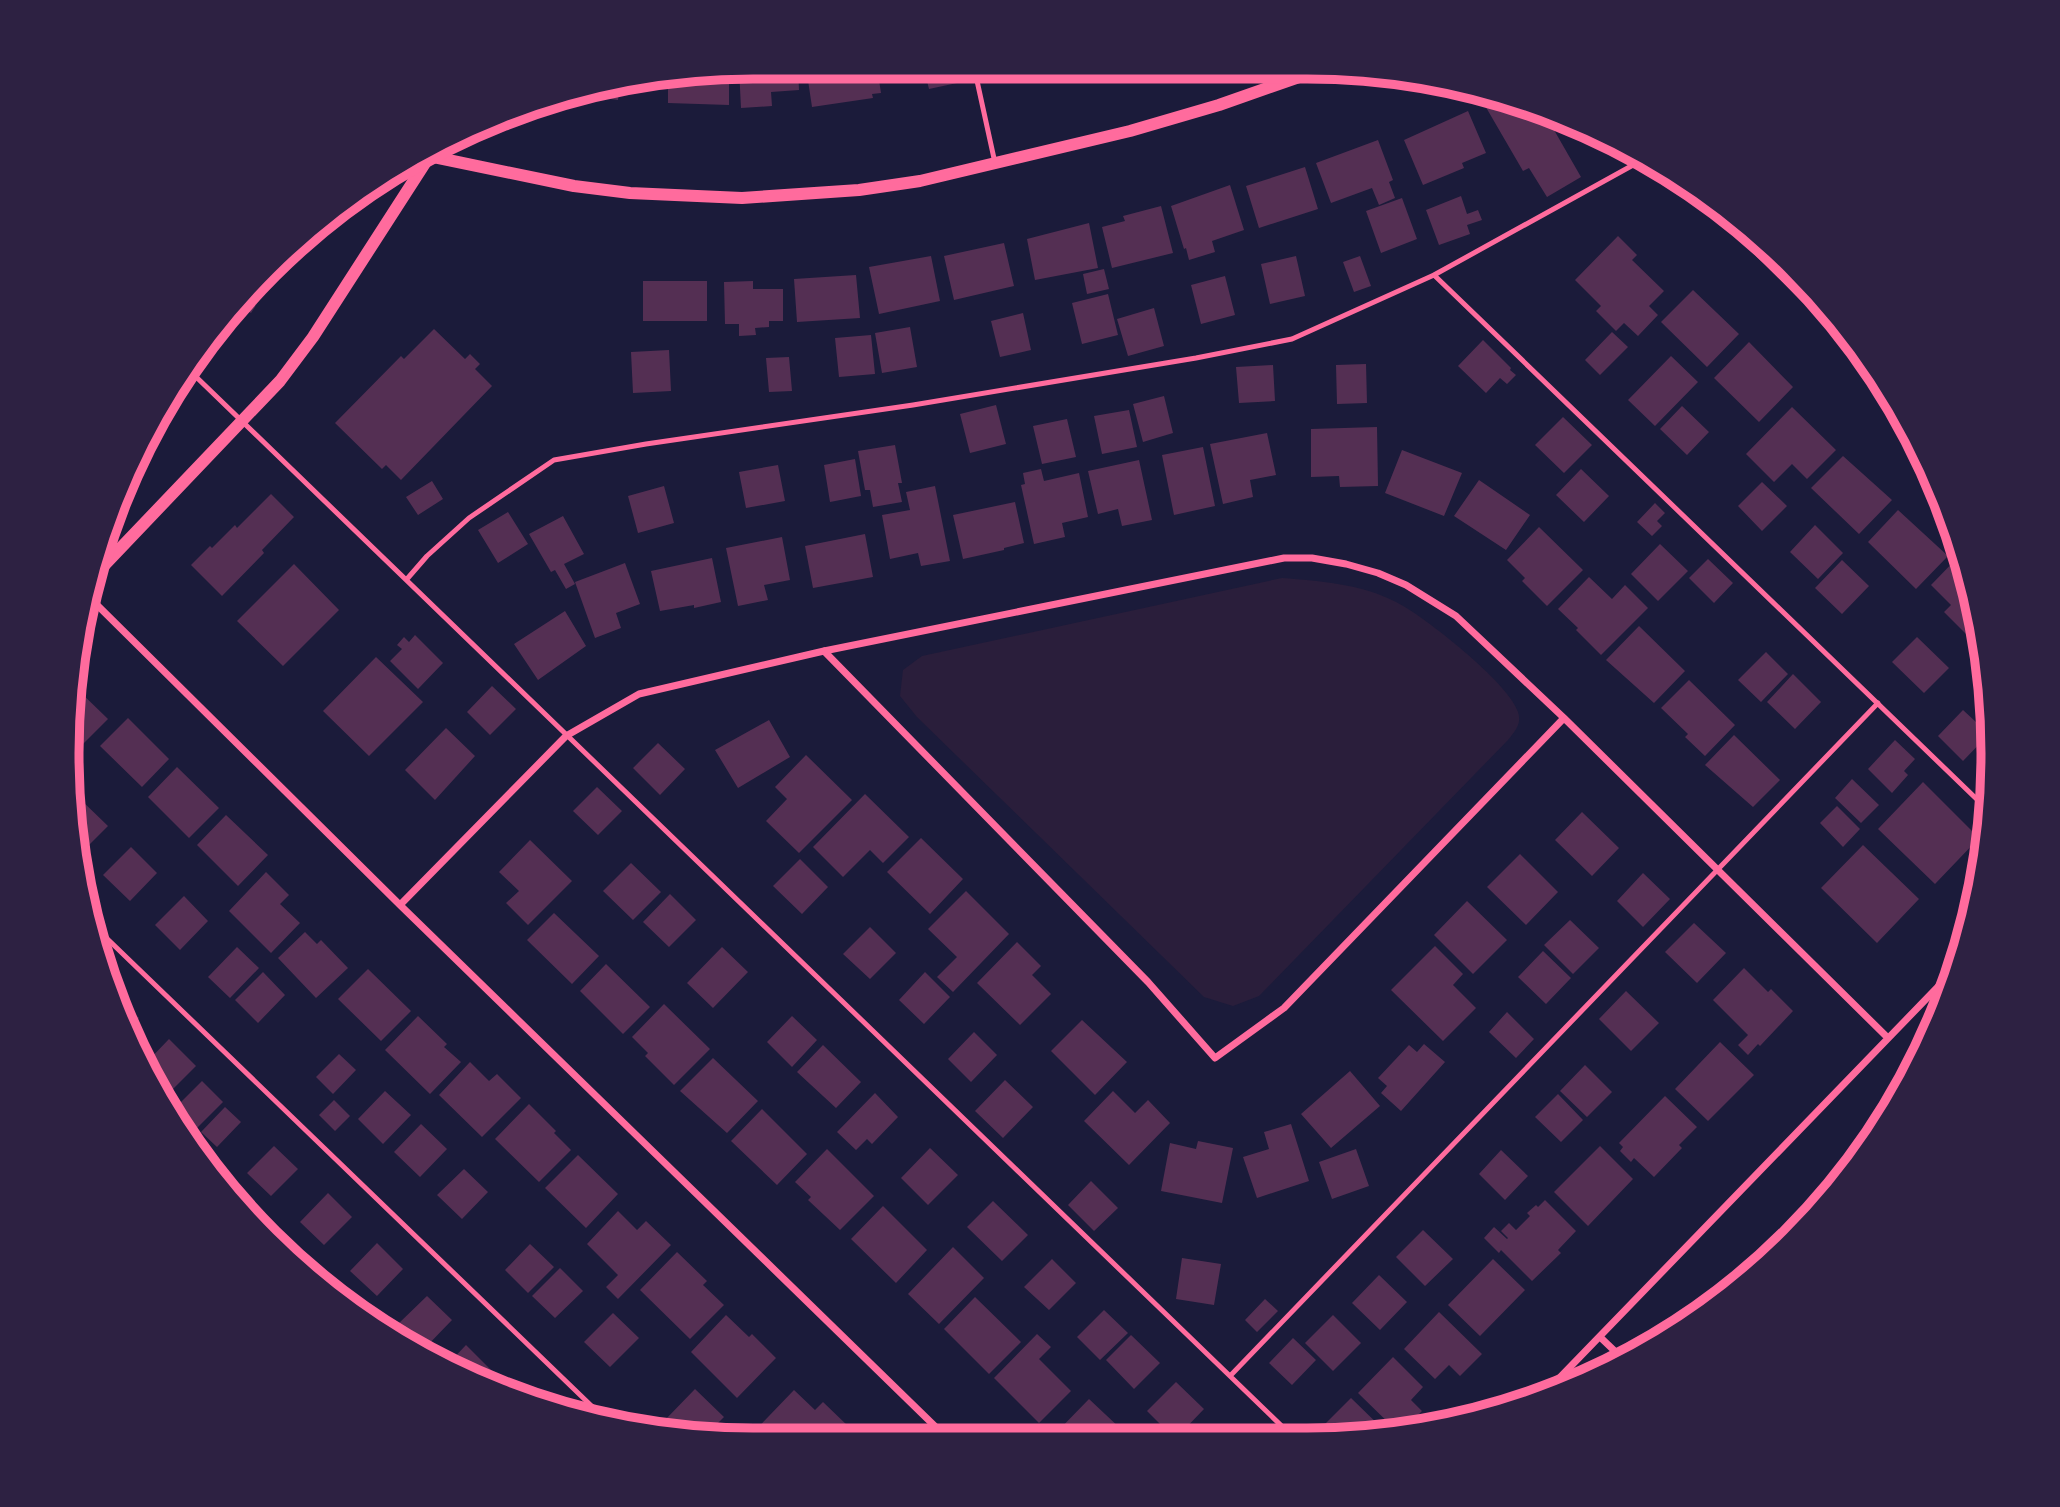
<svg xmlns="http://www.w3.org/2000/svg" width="2060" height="1507" viewBox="0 0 2060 1507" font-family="Montserrat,sans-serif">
<rect width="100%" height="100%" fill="#1b1b3a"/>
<path fill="#2a1e3b" d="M1282,578c39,3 79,6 114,24 28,14 113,81 122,110 4,12 -3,19 -10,28l-249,256 -26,10 -29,-9 -287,-280 -17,-21 3,-26 19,-14z"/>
<path fill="#542f53" d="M754,66l44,1 1,23 -28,2 1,14 -31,2 -2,-40z
M806,67h71l4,26 -9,1 1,4 -61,9z
M901,67h52l4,16 -28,6 -4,-16 -21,5z
M987,67h32l1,5 -29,8z
M729,70v35l-61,-2v-25z
M648,80l-1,8 -23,-4z
M620,84l-2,16 -28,-4 1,-8z
M1489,92l46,15 2,4 5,-2 39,68 -34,20 -18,-29 -6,3 -43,-74z
M1468,111l18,42 -24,10 2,5 -41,17 -19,-45z
M1378,140l15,40 -4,2 6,16 -16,7 -7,-17 -41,15 -15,-40z
M1305,167l13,42 -59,19 -13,-42z
M1230,185l14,45 -32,11 3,11 -26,8 -3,-12 -2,1 -13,-43z
M1461,196l6,18 11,-4 4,10 -15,5 3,9 -31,11 -13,-35z
M1402,198l15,41 -36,14 -15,-42z
M1161,206l12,47 -61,15 -10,-41 23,-6 -2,-5z
M1089,223l9,45 -63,12 -8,-41z
M1618,236l19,19 -5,5 32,31 -15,15 9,9 -20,21 -14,-13 -8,8 -20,-20 5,-5 -26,-26z
M1004,243l10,43 -60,14 -10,-44z
M931,256l9,45 -61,13 -10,-47z
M1296,256l9,40 -35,8 -9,-40z
M1360,256l11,30 -17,6 -11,-30z
M286,259l-35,54 -15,-10 1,-3z
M1104,269l5,20 -22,5 -4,-20z
M856,275l4,43 -63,4 -3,-43z
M1225,276l10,39 -34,9 -10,-39z
M643,281h64v40h-64z
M753,281v8h30v32h-14v6l-14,1 1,7 -17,1v-12h-14l-1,-42z
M1693,290l46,44 -32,33 -46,-45z
M1108,294l10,41 -36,9 -10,-41z
M1154,308l10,38 -36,10 -11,-37z
M1023,313l8,37 -31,7 -9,-36z
M910,327l7,40 -35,6 -7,-40z
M434,329l31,30 5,-5 10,10 -5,5 17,17 -91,94 -15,-15 -4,4 -47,-46 66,-67 3,3z
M1612,332l16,15 -28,28 -15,-15z
M871,335l4,39 -36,3 -4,-39z
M1483,340l28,28 -1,2 6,5 -9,9 -7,-6 -14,15 -28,-27z
M1749,342l44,45 -34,35 -45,-44z
M669,350l2,41 -38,2 -2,-41z
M1671,356l27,26 -43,44 -27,-26z
M789,357l3,34 -23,1 -3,-34z
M1366,364l1,39 -30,1 -1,-39z
M1273,365l2,36 -36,2 -3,-36z
M1164,396l9,37 -30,9 -10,-38z
M996,405l10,39 -36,9 -10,-39z
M1682,406l27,26 -22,23 -27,-26z
M1792,407l44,43 -29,29 -15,-15 -18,18 -28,-28z
M1129,410l8,37 -35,7 -8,-38z
M1563,417l29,28 -28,28 -29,-28z
M1067,419l9,38 -34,7 -9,-38z
M1377,427l1,59 -38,1 -1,-11 -28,1v-48z
M1267,433l9,42 -26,5 3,17 -30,7 -13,-60z
M895,445l7,38h-4l4,19 -29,5 -3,-17h-5l-7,-39z
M1203,447l12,59 -41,9 -12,-60z
M1402,450l60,23 -18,43 -59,-23z
M1843,456l49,44 -33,34 -48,-46z
M855,459l6,37 -31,6 -6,-37z
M1139,460l13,60 -30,6 -4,-17 -20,5 -10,-43z
M778,465l7,36 -39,7 -7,-36z
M1041,469l3,12 35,-8 9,44 -26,6 3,14 -31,7 -13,-59 4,-1 -2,-11z
M1581,469l28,27 -25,26 -28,-27z
M1479,480l51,35 -24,35 -52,-34z
M432,481l11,18 -25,16 -12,-18z
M1762,482l25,24 -25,25 -24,-25z
M664,486l10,37 -36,10 -10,-37z
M935,486l15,75 -29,5 -3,-13 -28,6 -8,-44 28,-5 -4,-18z
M271,494l23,23 -32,33 2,3 -42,43 -31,-31 19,-19 2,2 23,-23 2,3z
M1015,502l9,41 -20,5v2l-41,9 -10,-44z
M1655,503l10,10 -8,8 5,5 -10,10 -15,-14z
M1898,510l50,46 -32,33 -48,-47z
M508,512l20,32 -30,19 -20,-33z
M563,516l21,38 -20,10 11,20 -9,5 -11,-19 -4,2 -22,-38z
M1815,525l28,28 -25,26 -28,-27z
M1539,527l44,43 -36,36 -25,-25 3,-3 -18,-18z
M865,534l8,43 -60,11 -8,-42z
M782,537l8,43 -26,5 4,15 -30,6 -12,-58z
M1660,544l28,27 -30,30 -27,-27z
M1962,553l8,22 9,57 -2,-2 -8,7 -25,-25 7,-7 -20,-20z
M712,558l9,44 -27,6v-3l-34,6 -9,-40z
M1708,559l25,24 -19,20 -25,-25z
M1842,560l27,26 -27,28 -27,-26z
M625,563l15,41 -24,9 5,15 -26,10 -20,-56z
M294,564l45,46 -56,56 -46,-45z
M1589,577l23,22 13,-14 23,23 -47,47 -25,-25 2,-2 -20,-19z
M565,611l21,35 -48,34 -24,-36z
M1639,626l46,45 -31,32 -48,-43z
M415,635l28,28 -25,26 -28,-28 12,-12 -5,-4 7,-8 5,5z
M1917,637l32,31 -25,25 -32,-31z
M1766,652l22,22 -27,28 -23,-22z
M376,657l47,45 -54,54 -46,-45z
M1793,674l28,28 -26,27 -28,-27z
M1689,680l46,45 -30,31 -20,-19 3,-3 -27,-26z
M492,686l24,23 -26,26 -23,-23z
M75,687l33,32 -36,36v-66z
M1963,710l26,24 -26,27 -25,-25z
M128,718l41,41 -27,28 -42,-41z
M769,720l21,37 -52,31 -23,-38z
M446,728l29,28 -40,44 -30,-30z
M1734,735l46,45 -27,27 -48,-42z
M1895,740l20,19 -11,12 4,4 -16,18 -24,-24z
M658,743l27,26 -25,26 -27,-27z
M806,755l46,45 -53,53 -33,-32 21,-22 -12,-12z
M177,767l42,41 -30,30 -41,-41z
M1852,779l27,26 -18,18 -26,-25z
M1923,782l56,56 -44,46 -57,-55z
M597,787l25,24 -24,24 -25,-24z
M865,794l44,43 -26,26 -13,-13 -27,27 -30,-30z
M79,798l29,28 -27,27 -9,-10v-38z
M1837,806l23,23 -17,18 -23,-24z
M1582,812l37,36 -27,28 -37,-36z
M226,815l42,40 -30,31 -41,-41z
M921,838l42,41 -33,35 -43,-42z
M530,840l42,41 -44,44 -22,-22 13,-12 -20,-19z
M1863,845l56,54 -42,44 -56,-55z
M131,847l26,26 -27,28 -27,-26z
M1520,854l38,38 -32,33 -39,-38z
M800,859l28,28 -26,27 -29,-28z
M631,863l30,29 -28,28 -30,-29z
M266,872l23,23 -9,9 20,19 -29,30 -42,-42z
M1643,873l27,26 -27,28 -26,-26z
M966,891l43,43 -56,58 -16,-15 20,-20 -29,-28z
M670,894l26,26 -27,27 -26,-25z
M184,896l24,25 -28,29 -25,-25z
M1467,901l40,39 -34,34 -39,-39z
M554,913l45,43 -27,28 -45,-44z
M1570,920l29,28 -26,26 -29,-29z
M1694,923l32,30 -29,30 -32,-31z
M870,927l26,26 -26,26 -27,-25z
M305,932l12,12 4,-4 27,28 -32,30 -38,-40z
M1017,942l24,24 -9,9 19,19 -31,31 -43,-42z
M1435,946l28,28 -10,11 23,23 -33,33 -52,-51z
M237,947l22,21 -29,30 -22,-21z
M722,947l26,25 -35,36 -26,-25z
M1543,951l28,27 -25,26 -28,-27z
M606,964l44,43 -27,27 -43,-43z
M1744,968l24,24 3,-3 22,22 -33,35 -2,-2 -10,11 -10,-10 10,-10 -35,-35z
M368,969l43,42 -30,30 -43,-42z
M263,972l22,23 -27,28 -23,-23z
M925,972l25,25 -26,27 -25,-24z
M1626,991l33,32 -28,28 -32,-32z
M112,992l27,26 -12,13 -8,-15z
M664,1004l46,45 -36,36 -29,-29 3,-3 -16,-16z
M1507,1012l27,27 -18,19 -27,-26z
M418,1016l29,28 -3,3 17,15 -31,32 -45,-44z
M792,1016l25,24 -25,27 -25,-25z
M1082,1020l45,42 -32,33 -44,-44z
M974,1032l23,23 -26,27 -23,-23z
M169,1039l27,27 -31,31 -19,-34z
M1720,1042l34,33 -46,46 -33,-32z
M1424,1044l21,18 -44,49 -20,-18 6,-7 -9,-8 31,-33 8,7z
M823,1045l38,37 -25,26 -39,-36z
M339,1054l17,16 -23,24 -17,-17z
M713,1058l45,43 -31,32 -47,-42z
M470,1062l19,19 8,-7 24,24 -39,39 -43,-42z
M1585,1065l27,27 -25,25 -27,-26z
M1350,1071l30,35 -49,42 -30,-34z
M1005,1080l28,27 -30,31 -28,-27z
M202,1081l21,21 -26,26 -21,-21z
M385,1091l26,24 -28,29 -25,-25z
M1113,1091l22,22 13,-13 22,23 -41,42 -45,-44z
M875,1093l23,24 -26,27 -5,-5 -11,11 -19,-18z
M1558,1094l25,26 -22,22 -26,-25z
M1665,1096l32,31 -18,18 3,3 -28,29 -20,-19 -3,4 -11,-11 3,-4 -4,-4z
M334,1100l16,16 -15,15 -16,-16z
M529,1104l27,27 -2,2 17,17 -32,32 -44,-43z
M225,1107l16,15 -24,25 -16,-15z
M762,1109l45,45 -30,31 -46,-44z
M421,1124l26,25 -27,28 -26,-25z
M1291,1124l18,57 -52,17 -14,-41 26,-8 -5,-17z
M1198,1141l35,7 -11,55 -61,-12 9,-48 26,6z
M274,1146l24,23 -27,27 -24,-23z
M1600,1146l33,33 -45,47 -34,-34z
M930,1148l28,27 -30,30 -27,-27z
M827,1149l47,47 -34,34 -32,-30 3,-3 -16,-15z
M1356,1149l13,37 -37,13 -13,-37z
M1501,1150l27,26 -23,24 -26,-26z
M578,1155l40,39 -32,34 -41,-40z
M464,1169l24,23 -26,27 -25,-24z
M1091,1181l27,27 -24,23 -26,-26z
M328,1193l24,24 -28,28 -24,-23z
M1545,1200l31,31 -18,19 3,3 -29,28 -31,-31 -2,3 -15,-15 10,-11 13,12 1,-1 -7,-7 8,-8 7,7 14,-14 -3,-3 9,-8 2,2z
M993,1201l35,34 -26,26 -35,-34z
M883,1206l44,44 -31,33 -45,-44z
M618,1211l19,19 9,-9 25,24 -53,54 -12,-12 12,-12 -31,-31z
M1423,1230l30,29 -28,27 -29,-29z
M377,1243l26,26 -26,27 -27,-25z
M530,1244l24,23 -26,26 -23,-23z
M953,1247l31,31 -45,46 -31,-30z
M677,1252l30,29 -4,4 21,20 -34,34 -50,-49z
M1182,1258l39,6 -7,41 -38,-6z
M1052,1259l24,24 -27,27 -25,-23z
M1493,1259l32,31 -45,46 -32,-31z
M560,1268l23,23 -28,27 -23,-22z
M1379,1275l28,27 -27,28 -28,-27z
M427,1296l25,24 -29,30 -26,-25z
M975,1297l46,45 -32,32 -45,-45z
M1265,1299l13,12 -21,21 -12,-12z
M1104,1310l24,23 -28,27 -23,-23z
M1439,1312l43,42 -22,22 -11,-11 -14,14 -31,-30z
M613,1313l26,25 -29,29 -26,-25z
M726,1315l23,22 3,-3 24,24 -39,40 -46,-46z
M1333,1315l28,28 -28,28 -28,-28z
M1037,1334l14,13 -12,12 32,32 -32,32 -45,-45z
M1131,1335l29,28 -26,26 -28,-29z
M1293,1338l23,22 -24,25 -23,-22z
M466,1345l30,30 -9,8 -40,-18z
M1393,1357l30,30 -12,13 11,11 -22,23 -42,-41z
M1176,1382l28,27 -26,27h-6l-25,-25z
M695,1389l29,28 -21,21 -24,-5 -14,-13z
M528,1390l16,16 -25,-8z
M794,1390l21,20 8,-8 26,25 -10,11 -92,1z
M1351,1398l38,37h-75z
M1089,1399l33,31 -6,6 -64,1z"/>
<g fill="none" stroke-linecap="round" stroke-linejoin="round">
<path stroke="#ff6b9d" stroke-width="5" d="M974,67l21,96
M1434,275l555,536
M190,371l1101,1064
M407,579l20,-23 42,-38 85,-58 92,-16 267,-39 283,-47 96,-19 142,-64 210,-116
M95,927l509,491
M1231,1375l647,-672"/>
<path stroke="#ff6b9d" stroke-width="7" d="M1712,200l47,54 110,109
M88,596l312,309 546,532
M824,651l324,331 67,76 69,-50 280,-290
M400,905l166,-169 73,-42 185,-43 460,-93h28l34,6 32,9 28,12 50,31 108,102 324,320
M1600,1337l22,21
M1542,1396l418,-432"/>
<path stroke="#ff6b9d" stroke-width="12" d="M424,155l150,31 56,7 112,5 117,-8 61,-9 210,-50 89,-26 103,-36
M93,577l187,-196 33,-44 116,-180"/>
</g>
<path d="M0 0H2060V1507H0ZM753 79H1307A674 674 0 0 1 1981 753V754A674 674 0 0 1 1307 1428H753A674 674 0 0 1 79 754V753A674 674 0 0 1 753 79Z" fill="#2d2142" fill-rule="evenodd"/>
<path fill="none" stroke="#ff6b9d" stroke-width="9" d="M753 79H1307A674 674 0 0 1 1981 753V754A674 674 0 0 1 1307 1428H753A674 674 0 0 1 79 754V753A674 674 0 0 1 753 79Z"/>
</svg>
